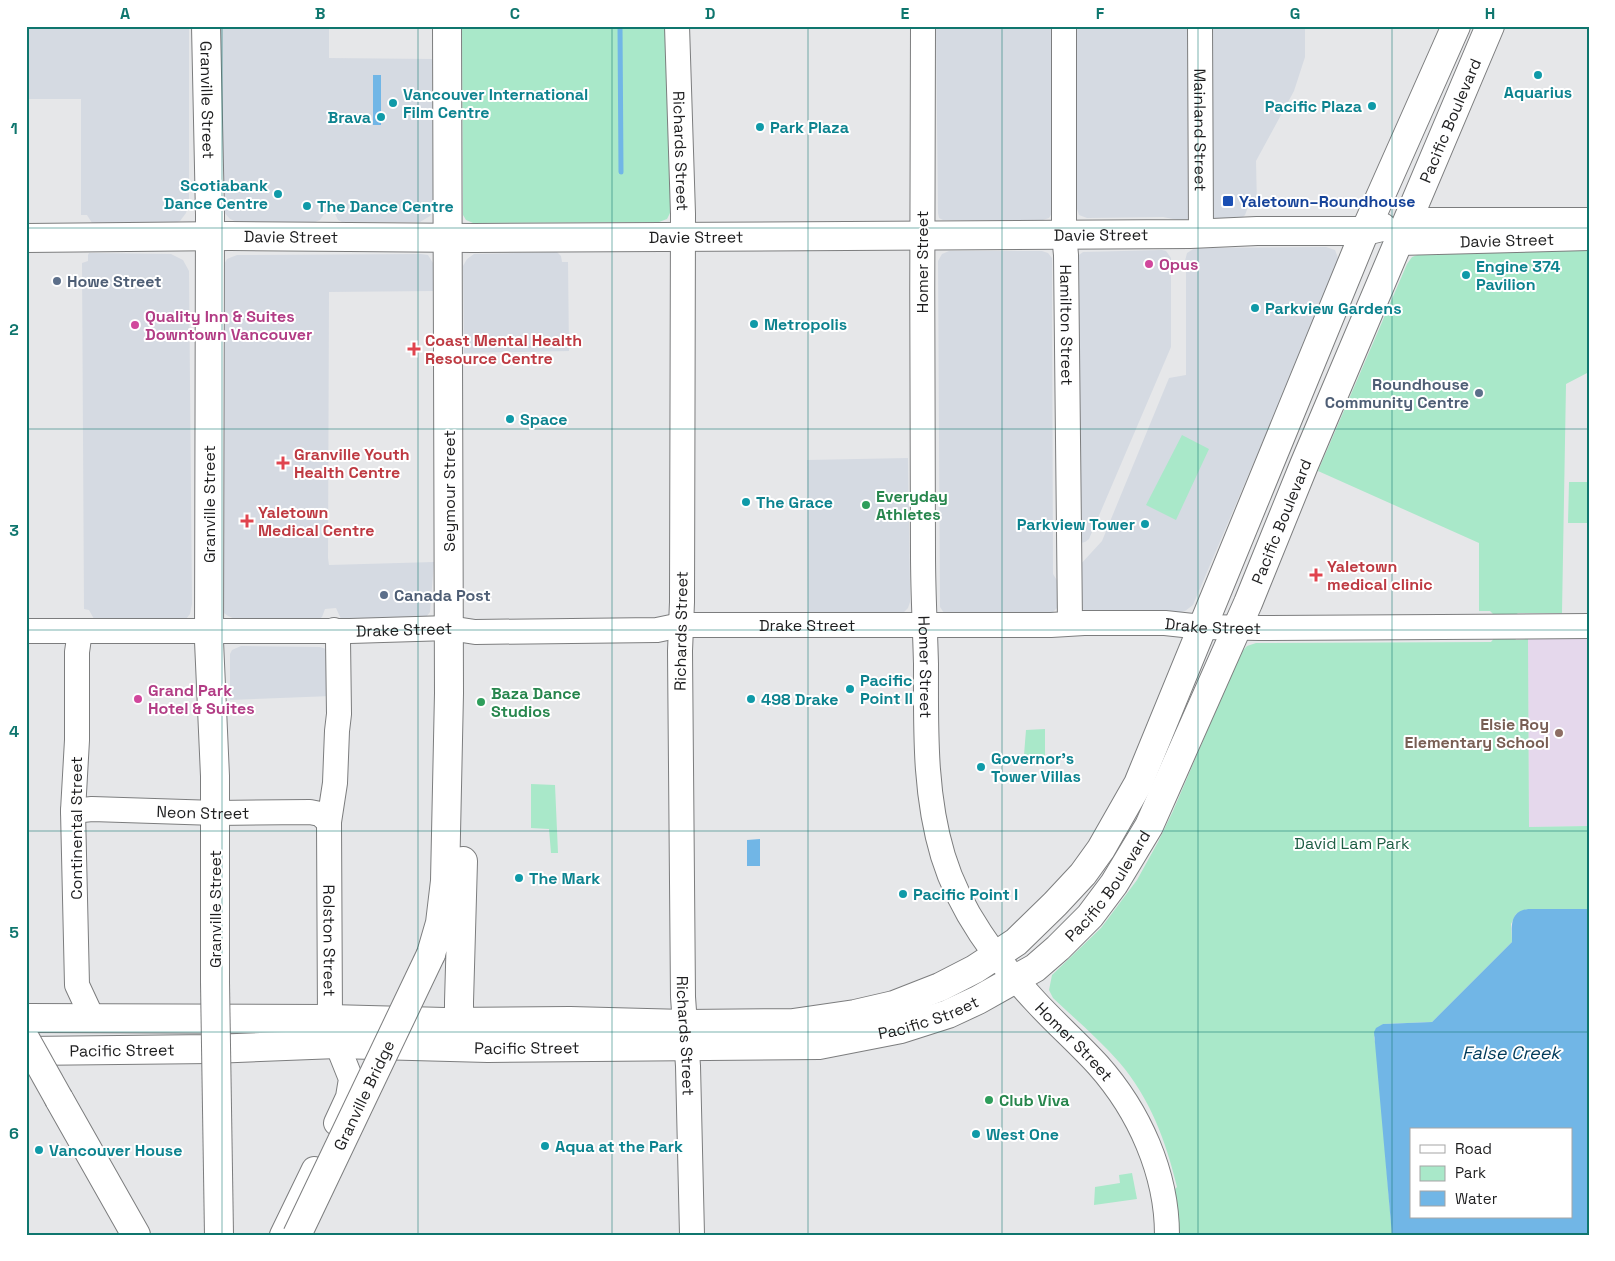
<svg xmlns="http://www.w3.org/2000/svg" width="1615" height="1261" viewBox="0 0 1615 1261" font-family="'Space Grotesk',sans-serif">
<rect width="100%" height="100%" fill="#e6e7e9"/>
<path fill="#d5dae2" d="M26,26h163v177l-3,10 -6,8 -6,2h-82l-5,-8h-6v-116h-55z
M219,26h110v32l103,1 1,151 -3,6 -10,6h-78l-4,-2 -3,-6h-11l-4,6 -5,2h-78l-7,-3 -7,-8z
M936,26h115l1,187 -3,5 -6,2h-100l-4,-2 -1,-5z
M1075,26h112l1,168 2,1v25h-12l-15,-3 -76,1 -8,-3 -2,-6z
M1211,26h94v31l-11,34 -38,70 1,45 -9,1 -3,8 -3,3 -29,2z
M1326,247l9,3 3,8v6l-145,341 -8,6 -9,2 -89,-2 -5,-2 -4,-3 1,-40 23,-25 67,-163 17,-3v-104l-2,-6 3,-12 8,-5z
M1162,250l4,1 5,7v89l-82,192 -4,3 -4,1 -4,-284 2,-4 4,-3z
M949,251h93l6,2 4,5 1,316 5,8v25l-6,6 -105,1 -3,-1 -4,-6 -2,-346 4,-7z
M557,252l4,4 1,6h6l1,89 -105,2 -1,-87 4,-7 7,-5z
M89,253l82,1 12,6 6,11 3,333 -2,10 -4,5h-92l-5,-9 -5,-1 -2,-346 6,-2v-6z
M421,254l7,1 5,8v28l-104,1 -1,266 1,7 105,-3 -4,50 -4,5 -7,1 -78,1 -5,-11 -11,1 -3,8 -3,2h-84l-7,-3 -4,-3 -2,-6 1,-341 4,-7 10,-4z
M908,458l2,130v14l-2,6 -6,6 -94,2 -1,-156z
M241,646l79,1 9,3 3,46 -102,4v-46l2,-4z"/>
<path fill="#e5d8ec" d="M1528,639h61v187l-60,1z"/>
<path fill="#a9e8c9" d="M462,26h207l3,183 -5,10 -8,3 -186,1 -7,-3 -3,-5z
M1589,250v122l-23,12 -4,229h-44l-6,4 -18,-2 -4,-4h-11v-68l-161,-72 89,-207 5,-7 11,-4z
M1182,435l27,14 -33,71 -30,-15z
M1569,482h20v41h-21z
M1514,636l2,4 12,-1 1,188 60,-1v83h-61l-12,5 -5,10 1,18 -80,80 -49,2 -9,13 3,14 15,184h-213l-6,-44 4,-4c-11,-46 -27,-89 -58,-125 -20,-23 -44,-43 -66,-64l-4,-8 3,-15 49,-47 36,-48 21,-38 15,-31 67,-157 7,-8 9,-3 235,-1 4,-5z
M1045,729v29h-19v-3h-2l2,-25z
M531,784l24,1 3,68h-7l-2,-24 -18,-1z
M1132,1173l5,26 -43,6 1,-18 25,-4 -1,-8z"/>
<path fill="#71b6e6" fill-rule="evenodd" d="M373,75h8v50h-8z
M760,839v27h-13v-26z
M1528,909h61v326h-197l-18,-203 2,-4 7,-4 49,-2 80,-80c0,-16 -3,-30 16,-33zM1411,1130h160v87h-160z"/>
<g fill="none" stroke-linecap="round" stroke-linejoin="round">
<path stroke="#71b6e6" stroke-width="5" d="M620,26l1,146"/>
<defs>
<g id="minor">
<path id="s1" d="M677,26l6,188 -1,388 -2,49 3,346 5,69 4,169"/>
<path id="s2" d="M923,26c-1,176 -1,352 0,528 0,37 2,73 3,110 0,64 -2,129 17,192 17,56 53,103 92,145 20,22 43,42 63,64 41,46 69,108 69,170"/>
<path id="s3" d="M1064,26v208l2,21 4,368"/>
<path id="s4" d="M1200,26l1,207"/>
<path d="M1408,220h181"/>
<path id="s5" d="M1399,243l190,-5"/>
<path id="s6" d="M334,630l4,10 1,74 -2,17 -2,52 -6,39 1,197 7,25 14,35 -3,18 -12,26"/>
<path id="s7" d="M26,631h324l99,-3 26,4 182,-2 24,-5h370l33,-2h81l37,4 57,1 330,-2"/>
<path d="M80,631l-3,21v88l-4,71 4,174 14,30 5,3"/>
<path id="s8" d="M73,811l19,-2 124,4 94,-1 10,2 9,8"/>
<path d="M282,1235l32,-66"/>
</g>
<g id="major">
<path id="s9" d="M206,26l4,189 -1,426 6,135v206"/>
<path id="s10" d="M26,238l204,-2 244,2 716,-4 67,-3h108l17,-4"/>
<path d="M26,1018l304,1 115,3 125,-1 115,3 108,-1 62,-9 39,-9 46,-18 35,-18 41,-27 39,-38 28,-30 18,-25 37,-65 227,-553 91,-205"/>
<path id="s11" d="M26,1051l186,-2 125,-5 151,4 331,-3 82,-16 47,-15 30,-14 57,-32 23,-20 32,-32 24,-32 35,-58 99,-223 56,-138 186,-439"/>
</g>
<path id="highway" d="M431,954l9,-31 5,-42 4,-188 -2,-667
M459,1047v-45l4,-141
M59,1099l77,136"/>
</defs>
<use href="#minor" stroke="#7c7d7e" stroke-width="26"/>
<use href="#major" stroke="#7c7d7e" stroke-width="30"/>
<use href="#highway" stroke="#7c7d7e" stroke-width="30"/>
<use href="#minor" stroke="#fff" stroke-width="24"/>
<use href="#major" stroke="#fff" stroke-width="28"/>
<use href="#highway" stroke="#fff" stroke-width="28"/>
<defs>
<path id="major-bridge" d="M215,982l4,253"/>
<g id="highway-bridge">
<path d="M26,1040l33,59"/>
<path id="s12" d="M297,1235l134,-281"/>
</g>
</defs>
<use href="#major-bridge" stroke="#7c7d7e" stroke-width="30" stroke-linecap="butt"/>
<use href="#highway-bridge" stroke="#7c7d7e" stroke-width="30" stroke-linecap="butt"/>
<use href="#major-bridge" stroke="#fff" stroke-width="28"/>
<use href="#highway-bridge" stroke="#fff" stroke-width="28"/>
</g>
<path fill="none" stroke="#0f766e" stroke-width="1" stroke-opacity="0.55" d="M222,26v1209M418,26v1209M612,26v1209M808,26v1209M1002,26v1209M1198,26v1209M1392,26v1209M26,228h1563M26,429h1563M26,630h1563M26,831h1563M26,1032h1563"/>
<g fill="#0f9aa8" stroke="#fff" stroke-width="2">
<circle cx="1538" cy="75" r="5"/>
<circle cx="393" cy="103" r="5"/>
<circle cx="1372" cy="106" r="5"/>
<circle cx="381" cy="117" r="5"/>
<circle cx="760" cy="127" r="5"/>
<circle cx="278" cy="194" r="5"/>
<circle cx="307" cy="206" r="5"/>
<circle cx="1466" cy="275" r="5"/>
<circle cx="1255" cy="308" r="5"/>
<circle cx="754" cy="324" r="5"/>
<circle cx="510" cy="419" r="5"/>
<circle cx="746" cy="502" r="5"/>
<circle cx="1145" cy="524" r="5"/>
<circle cx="850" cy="689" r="5"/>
<circle cx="751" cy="699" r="5"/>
<circle cx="981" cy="767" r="5"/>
<circle cx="519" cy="878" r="5"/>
<circle cx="903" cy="894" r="5"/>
<circle cx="976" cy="1134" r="5"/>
<circle cx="545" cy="1146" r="5"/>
<circle cx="39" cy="1150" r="5"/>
</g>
<rect fill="#1a4fb4" stroke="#fff" stroke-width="2" x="1222" y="195" width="12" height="12" rx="2.5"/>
<g fill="#d1479c" stroke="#fff" stroke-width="2">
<circle cx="1149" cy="264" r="5"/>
<circle cx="135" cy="325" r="5"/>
<circle cx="138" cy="699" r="5"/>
</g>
<g fill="#5c6f8a" stroke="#fff" stroke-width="2">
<circle cx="57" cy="281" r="5"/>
<circle cx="1479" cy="393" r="5"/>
<circle cx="384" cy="595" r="5"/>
</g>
<g fill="#e0444e" stroke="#fff" stroke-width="2">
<path d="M411.5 341.5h5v5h5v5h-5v5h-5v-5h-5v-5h5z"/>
<path d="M280.5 455.5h5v5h5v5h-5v5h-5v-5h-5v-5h5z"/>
<path d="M244.5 513.5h5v5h5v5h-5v5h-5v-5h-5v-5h5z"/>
<path d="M1313.5 567.5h5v5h5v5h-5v5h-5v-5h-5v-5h5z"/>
</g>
<g fill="#2e9e5b" stroke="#fff" stroke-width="2">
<circle cx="866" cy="505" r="5"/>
<circle cx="481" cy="702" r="5"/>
<circle cx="989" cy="1100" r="5"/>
</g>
<circle fill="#8d6e63" stroke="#fff" stroke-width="2" cx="1559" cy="733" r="5"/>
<g text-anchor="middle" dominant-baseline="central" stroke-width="4" stroke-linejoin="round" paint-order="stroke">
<g font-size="16" font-weight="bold" fill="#0d838f" stroke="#fff" text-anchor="start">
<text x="1538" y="92" text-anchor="middle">Aquarius</text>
<text x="403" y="94">Vancouver International<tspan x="403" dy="18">Film Centre</tspan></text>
<text x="1362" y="106" text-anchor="end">Pacific Plaza</text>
<text x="371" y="117" text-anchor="end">Brava</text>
<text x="770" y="127">Park Plaza</text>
<text x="268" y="185" text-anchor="end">Scotiabank<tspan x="268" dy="18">Dance Centre</tspan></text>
<text x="317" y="206">The Dance Centre</text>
<text x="1476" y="266">Engine 374<tspan x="1476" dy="18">Pavilion</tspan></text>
<text x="1265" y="308">Parkview Gardens</text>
<text x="764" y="324">Metropolis</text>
<text x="520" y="419">Space</text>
<text x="756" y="502">The Grace</text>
<text x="1135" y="524" text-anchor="end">Parkview Tower</text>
<text x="860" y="680">Pacific<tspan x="860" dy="18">Point II</tspan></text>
<text x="761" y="699">498 Drake</text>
<text x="991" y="758">Governor's<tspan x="991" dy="18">Tower Villas</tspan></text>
<text x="529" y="878">The Mark</text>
<text x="913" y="894">Pacific Point I</text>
<text x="986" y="1134">West One</text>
<text x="555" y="1146">Aqua at the Park</text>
<text x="49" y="1150">Vancouver House</text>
</g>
<g font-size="16" fill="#1e1e1f" stroke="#fff">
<text stroke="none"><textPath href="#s9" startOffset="74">Granville Street</textPath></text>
<text stroke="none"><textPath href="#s11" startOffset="1975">Pacific Boulevard</textPath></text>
<text stroke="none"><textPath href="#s4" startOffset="104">Mainland Street</textPath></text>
<text stroke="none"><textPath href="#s1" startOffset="125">Richards Street</textPath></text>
<text stroke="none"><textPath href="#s10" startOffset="1075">Davie Street</textPath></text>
<text stroke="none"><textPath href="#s10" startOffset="670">Davie Street</textPath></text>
<text stroke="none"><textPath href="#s10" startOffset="265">Davie Street</textPath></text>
<text stroke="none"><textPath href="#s5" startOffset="108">Davie Street</textPath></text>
<text transform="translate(922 262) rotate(-90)">Homer Street</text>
<text stroke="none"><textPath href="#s3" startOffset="299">Hamilton Street</textPath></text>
<text transform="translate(449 491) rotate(-90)">Seymour Street</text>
<text transform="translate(209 504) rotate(-90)">Granville Street</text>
<text stroke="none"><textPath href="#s11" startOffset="1540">Pacific Boulevard</textPath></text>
<text stroke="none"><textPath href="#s7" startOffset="782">Drake Street</textPath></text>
<text stroke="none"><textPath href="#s7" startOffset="1188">Drake Street</textPath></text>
<text stroke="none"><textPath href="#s7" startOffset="378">Drake Street</textPath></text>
<text transform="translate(681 631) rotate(-89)">Richards Street</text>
<text stroke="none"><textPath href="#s2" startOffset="641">Homer Street</textPath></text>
<text stroke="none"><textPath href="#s8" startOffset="130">Neon Street</textPath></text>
<text transform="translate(76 828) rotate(-90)">Continental Street</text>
<text stroke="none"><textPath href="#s11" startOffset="1135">Pacific Boulevard</textPath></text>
<text transform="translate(215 909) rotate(-90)">Granville Street</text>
<text stroke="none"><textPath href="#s6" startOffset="312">Rolston Street</textPath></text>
<text stroke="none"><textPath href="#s11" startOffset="906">Pacific Street</textPath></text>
<text stroke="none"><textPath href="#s1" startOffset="1010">Richards Street</textPath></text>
<text stroke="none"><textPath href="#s2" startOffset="1061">Homer Street</textPath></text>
<text stroke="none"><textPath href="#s11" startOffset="501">Pacific Street</textPath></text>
<text stroke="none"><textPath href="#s11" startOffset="96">Pacific Street</textPath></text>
<text stroke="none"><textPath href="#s12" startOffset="155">Granville Bridge</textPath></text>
</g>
<g font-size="16" font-weight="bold" fill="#164399" stroke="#fff" text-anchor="start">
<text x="1239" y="201">Yaletown–Roundhouse</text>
</g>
<g font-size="16" font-weight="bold" fill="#b23c85" stroke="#fff" text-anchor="start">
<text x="1159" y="264">Opus</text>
<text x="145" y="316">Quality Inn &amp; Suites<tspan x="145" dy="18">Downtown Vancouver</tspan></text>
<text x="148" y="690">Grand Park<tspan x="148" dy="18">Hotel &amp; Suites</tspan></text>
</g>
<g font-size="16" font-weight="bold" fill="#4e5e75" stroke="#fff" text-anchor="start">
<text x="67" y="281">Howe Street</text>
<text x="1469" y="384" text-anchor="end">Roundhouse<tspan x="1469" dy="18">Community Centre</tspan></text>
<text x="394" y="595">Canada Post</text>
</g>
<g font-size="16" font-weight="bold" fill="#be3a42" stroke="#fff" text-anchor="start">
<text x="425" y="340">Coast Mental Health<tspan x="425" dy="18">Resource Centre</tspan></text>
<text x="294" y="454">Granville Youth<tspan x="294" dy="18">Health Centre</tspan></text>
<text x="258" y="512">Yaletown<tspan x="258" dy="18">Medical Centre</tspan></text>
<text x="1327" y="566">Yaletown<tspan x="1327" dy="18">medical clinic</tspan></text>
</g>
<g font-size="16" font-weight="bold" fill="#27864d" stroke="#fff" text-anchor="start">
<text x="876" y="496">Everyday<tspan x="876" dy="18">Athletes</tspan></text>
<text x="491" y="693">Baza Dance<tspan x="491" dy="18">Studios</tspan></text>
<text x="999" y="1100">Club Viva</text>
</g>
<g font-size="16" font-weight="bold" fill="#785e54" stroke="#fff" text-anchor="end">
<text x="1549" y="724">Elsie Roy<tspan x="1549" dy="18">Elementary School</tspan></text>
</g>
<g font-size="16" fill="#1e5d44" stroke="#fff">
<text x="1352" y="843">David Lam Park</text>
</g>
<g font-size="18" font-style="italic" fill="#013b5a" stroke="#fff">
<text x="1511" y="1052">False Creek</text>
</g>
</g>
<rect width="1615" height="1261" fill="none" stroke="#ffffff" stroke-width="55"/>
<rect x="1410" y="1128" width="162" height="90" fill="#ffffff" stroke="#a5a5a5"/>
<rect x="1420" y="1145" width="25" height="8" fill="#ffffff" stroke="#a5a5a5"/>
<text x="1455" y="1154" font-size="15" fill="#1e1e1f">Road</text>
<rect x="1420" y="1166" width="25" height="15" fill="#a9e8c9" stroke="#a5a5a5"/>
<text x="1455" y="1178" font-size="15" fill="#1e1e1f">Park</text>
<rect x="1420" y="1191" width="25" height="15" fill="#71b6e6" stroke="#a5a5a5"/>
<text x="1455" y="1204" font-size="15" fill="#1e1e1f">Water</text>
<rect x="28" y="28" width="1560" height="1206" fill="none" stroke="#0f766e" stroke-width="2"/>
<g font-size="16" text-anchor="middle" font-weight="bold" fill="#0f766e">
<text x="125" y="19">A</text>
<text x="320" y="19">B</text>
<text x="515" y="19">C</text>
<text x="710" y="19">D</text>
<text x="905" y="19">E</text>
<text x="1100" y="19">F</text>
<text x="1295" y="19">G</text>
<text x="1490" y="19">H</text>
<text x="14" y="134">1</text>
<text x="14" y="335">2</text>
<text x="14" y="536">3</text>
<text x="14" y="737">4</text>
<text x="14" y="938">5</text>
<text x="14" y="1139">6</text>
</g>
</svg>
